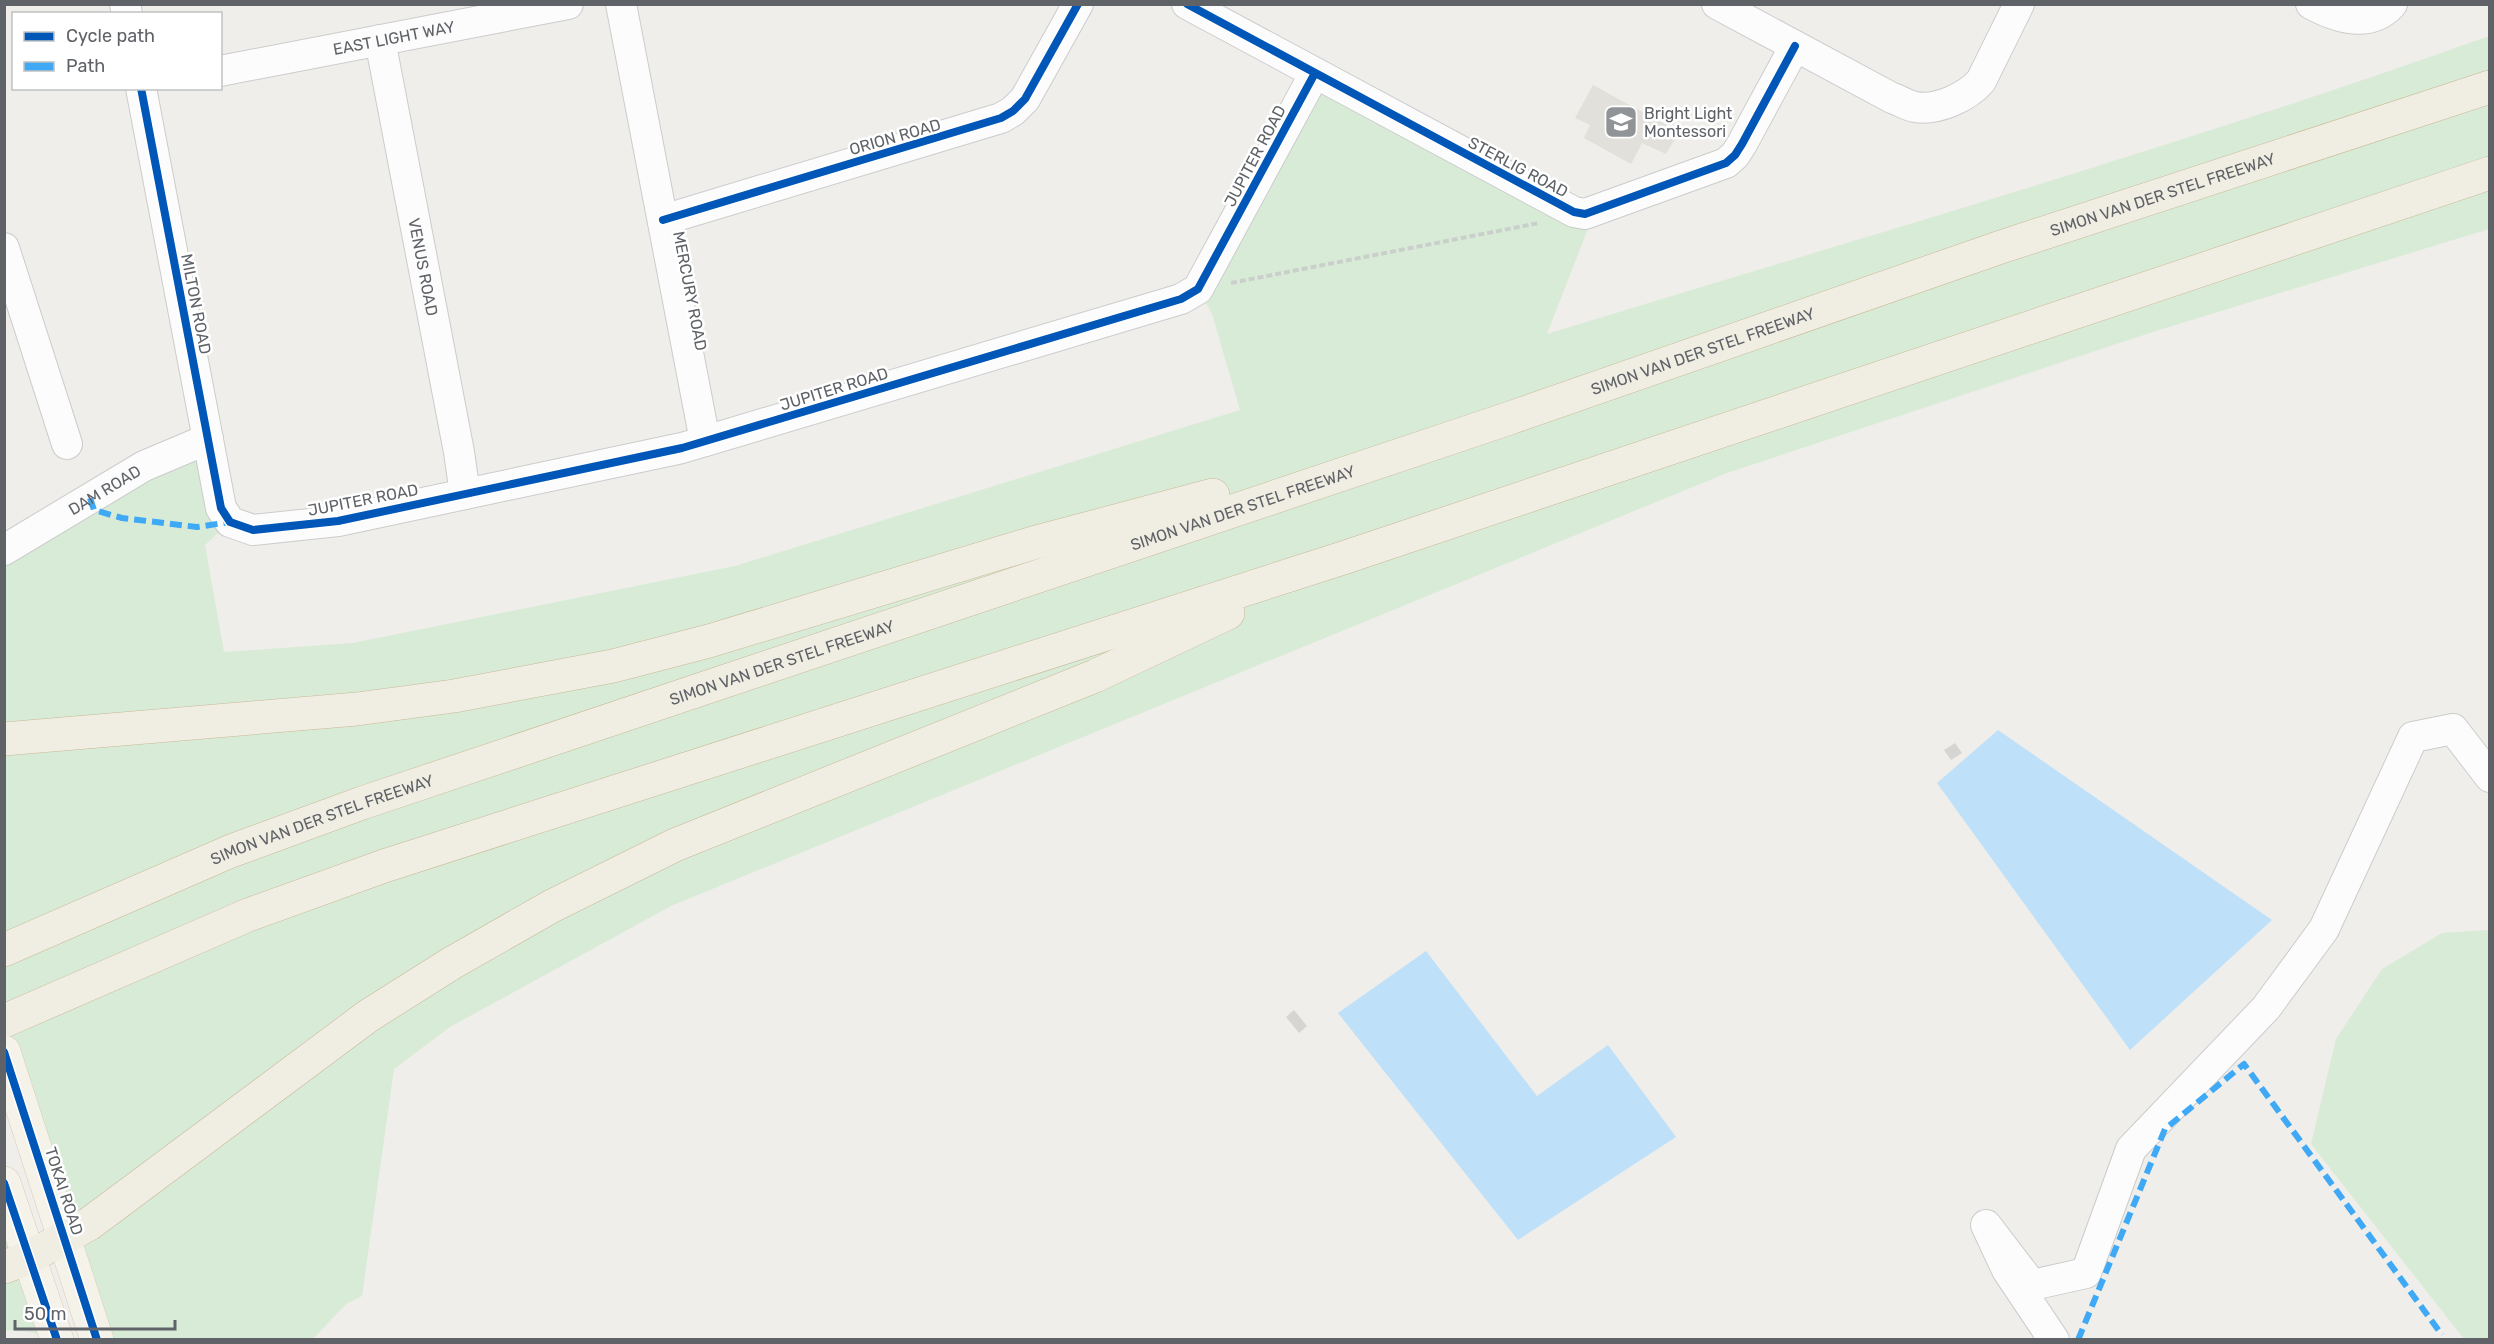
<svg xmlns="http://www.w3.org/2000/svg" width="2494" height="1344" viewBox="0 0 2494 1344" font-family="Rubik,sans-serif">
<rect width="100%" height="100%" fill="#efeeea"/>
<path fill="#e2e0da" d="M1593,85l86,47 -13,22 -24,-11 -11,21 -47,-26 6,-13 -15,-7z"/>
<path fill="#d8ebd6" d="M2489,36v193l-330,101 -432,143 -1056,433 -221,121 -56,42 -32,227 -16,8 -33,35h-216l-92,-287 -1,-502 204,-111 22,83 -25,23 19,107 129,-9 382,-77 505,-156 -28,-96 -14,-25 117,-216 274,153 -42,108c315,-97 632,-187 942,-298z
M2489,930v409h-25l-153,-195 25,-105 46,-70 60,-36z
M4,1183l53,156 -27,-7 -25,-2z"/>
<path fill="#bfe0f9" d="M1998,730l274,190 -142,130 -193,-267z
M1426,951l111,145 71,-51 68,92 -158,103 -180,-227z"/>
<path fill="#d6d5d3" d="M1955,743l7,10 -11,7 -7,-10z
M1294,1010l13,16 -8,7 -13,-16z"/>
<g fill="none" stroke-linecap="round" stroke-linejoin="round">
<defs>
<g id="minor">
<path d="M125,4l2,10"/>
<path d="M621,4l84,437"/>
<path d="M1187,4l387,208 11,2 141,-51 9,-8 7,-11 53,-98"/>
<path d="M1717,4l175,94c7,2 16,8 23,9 22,4 52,-10 66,-26l38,-77"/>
<path d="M2311,4c26,14 58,25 81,0"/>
<path id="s1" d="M380,40l79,412 6,42"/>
<path id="s2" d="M220,71l348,-67"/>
<path d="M141,88l80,420 9,14 23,8 85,-9 344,-73 499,-149 17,-10 117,-216"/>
<path d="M663,220l338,-102 12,-7 12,-12 53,-95"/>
<path d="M4,248l63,196"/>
<path id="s3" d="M4,550l140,-84 64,-27"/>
<path d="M2054,1340l-47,-70 -21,-45 46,60 54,-12 45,-124 135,-141 58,-79 89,-192 40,-8 37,48"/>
</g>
<path id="major" d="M4,1052l93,288
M4,1183l53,157"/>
<g id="highway">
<path d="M4,739l353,-30 97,-13 159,-30 96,-25 324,-98 180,-48"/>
<path id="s4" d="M4,950l227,-99 131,-48 1145,-384 494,-172 489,-160"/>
<path d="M4,1021l244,-106 136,-49 959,-308 1147,-385"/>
<path d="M4,1267l24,-9 61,-34 279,-208 84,-53 100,-57 123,-61 420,-169 133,-63"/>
</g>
</defs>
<use href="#minor" stroke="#cbcccc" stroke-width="32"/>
<use href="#major" stroke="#d7ceb8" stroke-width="34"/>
<use href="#highway" stroke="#c8b996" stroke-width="34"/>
<path stroke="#cacfcc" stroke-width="4" stroke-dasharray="6 3" stroke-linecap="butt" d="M1231,283l308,-60"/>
<use href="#minor" stroke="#fdfcfc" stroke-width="30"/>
<use href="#major" stroke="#f4f2e9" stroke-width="33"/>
<use href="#highway" stroke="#f0ede3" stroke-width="33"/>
<path stroke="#3fa9f5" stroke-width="6" stroke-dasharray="12 6" stroke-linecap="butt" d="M90,498l4,12 28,8 75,9 33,-5
M2078,1340l87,-211 79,-65 198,271"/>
<defs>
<path id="cycleway" d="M1187,4l387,208 11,2 141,-51 9,-8 7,-11 53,-98
M141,88l80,420 9,14 23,8 85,-9 344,-73 499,-149 17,-10 117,-216
M663,220l338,-102 12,-7 12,-12 53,-95
M4,1052l93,288
M4,1183l53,157"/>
</defs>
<use href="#cycleway" stroke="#fff" stroke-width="11"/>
<use href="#cycleway" stroke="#0057b8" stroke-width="8"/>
</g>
<defs>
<symbol id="school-square" viewBox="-11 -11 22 22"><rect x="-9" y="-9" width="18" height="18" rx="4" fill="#919496" stroke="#fff"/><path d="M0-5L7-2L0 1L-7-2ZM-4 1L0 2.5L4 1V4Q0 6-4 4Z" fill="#fff"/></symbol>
</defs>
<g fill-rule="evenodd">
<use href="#school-square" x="1602" y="103" width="38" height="38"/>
</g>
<g text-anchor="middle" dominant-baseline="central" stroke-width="5" stroke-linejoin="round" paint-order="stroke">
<g font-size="16" fill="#5f6368" stroke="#fff">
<text stroke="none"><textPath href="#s2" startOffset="177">EAST LIGHT WAY</textPath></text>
<text transform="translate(895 137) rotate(-16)">ORION ROAD</text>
<text transform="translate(1255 156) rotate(-62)">JUPITER ROAD</text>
<text transform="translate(1518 167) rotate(28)">STERLIG ROAD</text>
<text stroke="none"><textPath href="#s4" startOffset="2288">SIMON VAN DER STEL FREEWAY</textPath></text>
<text stroke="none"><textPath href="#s1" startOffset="231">VENUS ROAD</textPath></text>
<text transform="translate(690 291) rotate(79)">MERCURY ROAD</text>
<text transform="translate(196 304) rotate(79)">MILTON ROAD</text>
<text stroke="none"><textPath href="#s4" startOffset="1802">SIMON VAN DER STEL FREEWAY</textPath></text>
<text transform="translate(834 389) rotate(-17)">JUPITER ROAD</text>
<text stroke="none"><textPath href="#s3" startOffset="117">DAM ROAD</textPath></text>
<text transform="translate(363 500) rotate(-11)">JUPITER ROAD</text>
<text stroke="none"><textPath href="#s4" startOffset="1316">SIMON VAN DER STEL FREEWAY</textPath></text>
<text stroke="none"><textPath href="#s4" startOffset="830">SIMON VAN DER STEL FREEWAY</textPath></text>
<text stroke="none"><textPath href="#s4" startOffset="344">SIMON VAN DER STEL FREEWAY</textPath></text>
<text transform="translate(64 1191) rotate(72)">TOKAI ROAD</text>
</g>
<g font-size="16" fill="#5f6368" stroke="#fff" text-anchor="start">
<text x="1644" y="113">Bright Light<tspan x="1644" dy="18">Montessori</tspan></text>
</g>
</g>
<rect width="2494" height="1344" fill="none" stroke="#5f6368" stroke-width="12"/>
<rect x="12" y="12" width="210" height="78" fill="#ffffff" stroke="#bfc1c3" stroke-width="1.5"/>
<rect x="24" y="32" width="30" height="9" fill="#0057b8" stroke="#bfc1c3" stroke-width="1.5"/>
<text x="66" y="42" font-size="18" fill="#5f6368">Cycle path</text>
<rect x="24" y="62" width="30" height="9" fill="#3fa9f5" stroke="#bfc1c3" stroke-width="1.5"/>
<text x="66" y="72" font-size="18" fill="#5f6368">Path</text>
<path d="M15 1320v9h160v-9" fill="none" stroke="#5f6368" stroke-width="3"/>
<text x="24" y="1320" font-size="18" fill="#5f6368" stroke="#ffffff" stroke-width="4.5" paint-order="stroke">50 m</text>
</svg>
